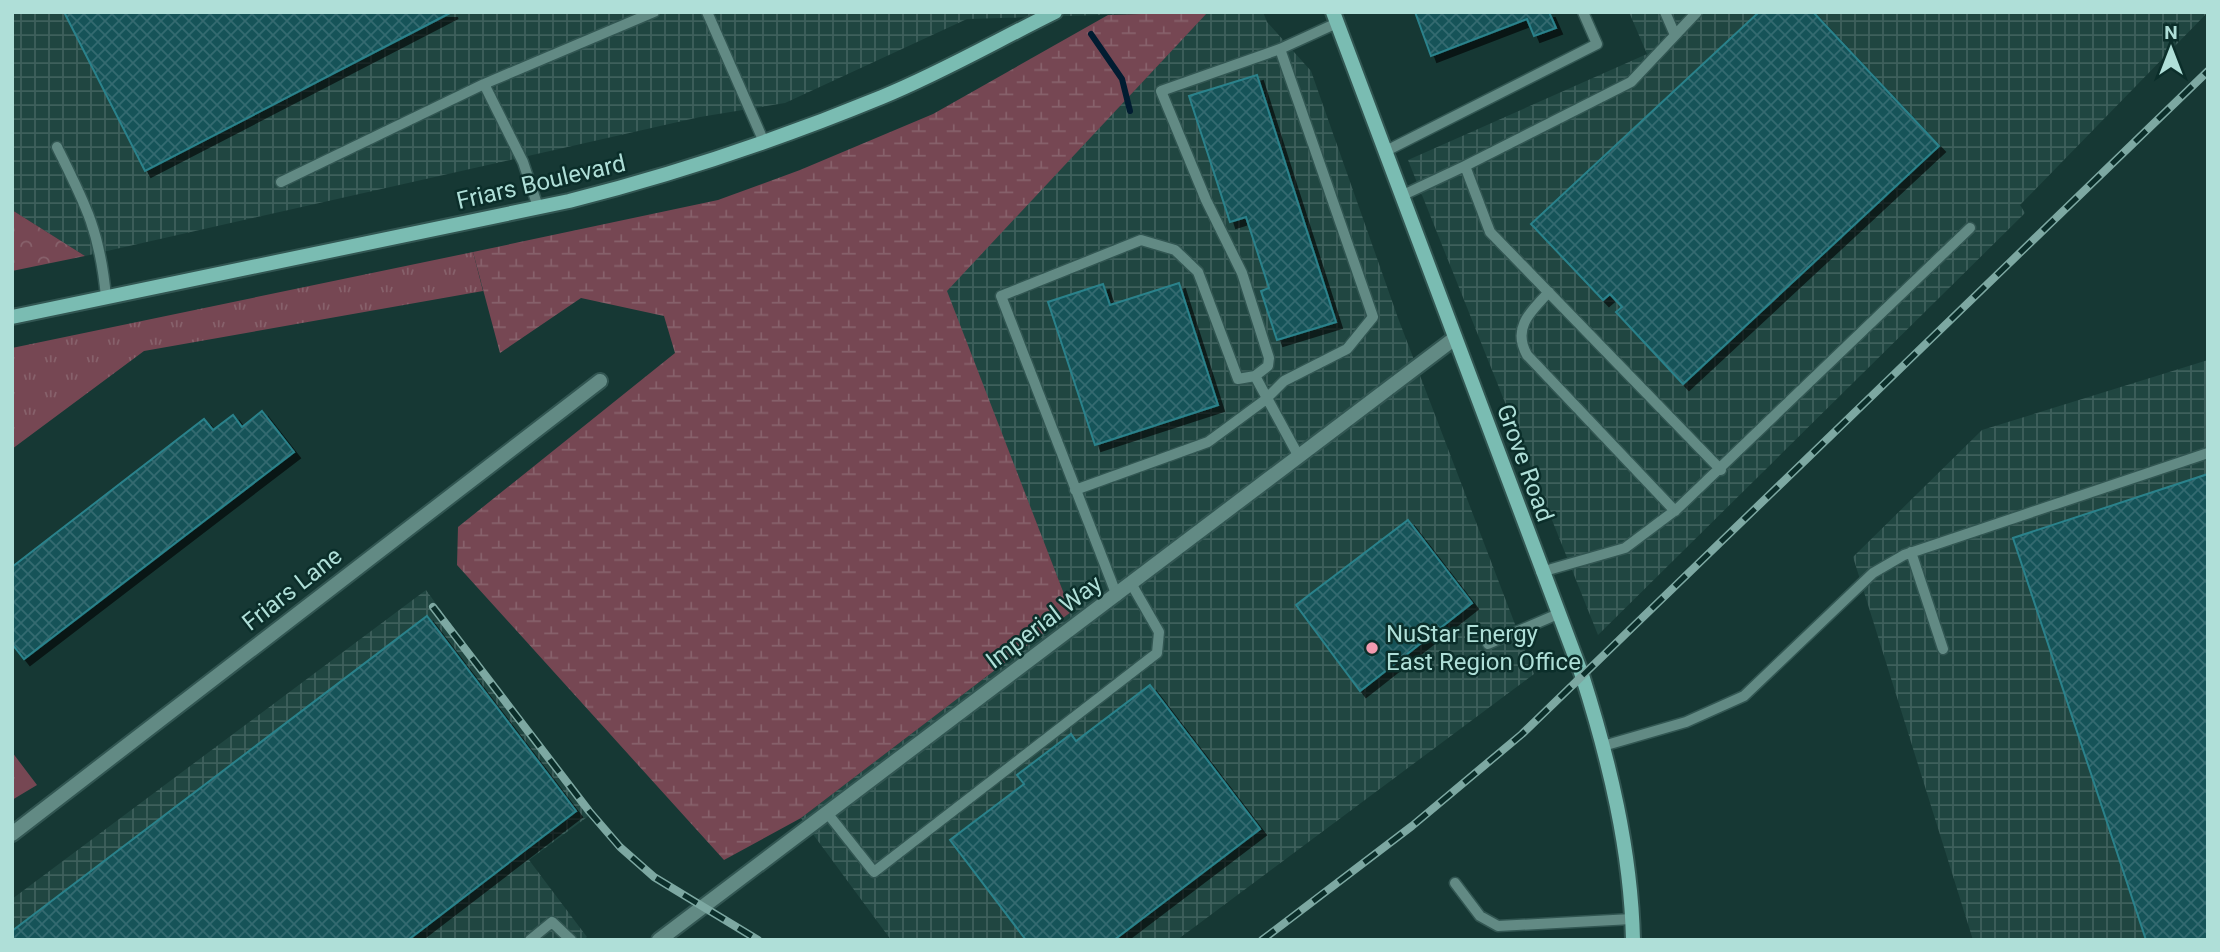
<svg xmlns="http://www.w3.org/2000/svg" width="2220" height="952" viewBox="0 0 2220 952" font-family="Roboto,sans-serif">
<defs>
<pattern id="industrial-grid" width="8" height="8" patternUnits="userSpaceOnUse" patternTransform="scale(1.75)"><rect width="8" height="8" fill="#204641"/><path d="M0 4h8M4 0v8" fill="none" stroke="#3e605c"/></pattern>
<pattern id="grass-tufts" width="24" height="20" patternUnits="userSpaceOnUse" patternTransform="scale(1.75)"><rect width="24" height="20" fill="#764753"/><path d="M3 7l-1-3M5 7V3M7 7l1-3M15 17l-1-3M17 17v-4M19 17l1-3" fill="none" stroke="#87616b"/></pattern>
<pattern id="forest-crowns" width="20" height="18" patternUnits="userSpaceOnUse" patternTransform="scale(1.75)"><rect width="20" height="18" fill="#764753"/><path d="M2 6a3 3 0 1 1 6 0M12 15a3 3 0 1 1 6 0" fill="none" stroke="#87616b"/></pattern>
<pattern id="wetland-marsh" width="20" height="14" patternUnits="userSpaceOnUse" patternTransform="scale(1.75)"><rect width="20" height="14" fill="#764753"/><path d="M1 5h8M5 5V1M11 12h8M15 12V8" fill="none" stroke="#87616b"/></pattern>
<pattern id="building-cross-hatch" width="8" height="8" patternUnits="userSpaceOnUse" patternTransform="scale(1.75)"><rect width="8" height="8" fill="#155359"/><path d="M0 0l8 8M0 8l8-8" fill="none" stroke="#346b70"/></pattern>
<filter id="shadow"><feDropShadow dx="6" dy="6" stdDeviation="0" flood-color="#0009"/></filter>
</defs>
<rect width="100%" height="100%" fill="#163834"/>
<path fill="url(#industrial-grid)" d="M12,12h1192l-237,7 -182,84 -85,14 -615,139 -73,-46z
M1208,12h55l4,10 44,49 87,247 136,356 -357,266h-286l-90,-122 270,-206 -125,-321z
M1629,12h579l-188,193 5,8 -427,422 -190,-475 239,-106z
M2208,360v580h-235l-120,-383 129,-127z
M426,590l164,225 -61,45 58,77 -4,3h-571v-41z"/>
<path fill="url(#grass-tufts)" d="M473,252l10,39 -339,60 -132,98v-101z
M12,752l25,33 -25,15z"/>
<path fill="url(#forest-crowns)" d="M12,210l73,46 -73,15z"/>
<path fill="url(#wetland-marsh)" d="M1208,12l-261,279 124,321 -270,206 -77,42 -267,-295 1,-38 217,-174 -11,-37 -83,-18 -81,55 -27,-101 245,-52 82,-30 133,-56 175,-99z"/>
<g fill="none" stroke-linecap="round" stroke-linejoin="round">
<path stroke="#011c31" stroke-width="6" d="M1091,34l31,45 8,32"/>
</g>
<path fill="url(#building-cross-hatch)" stroke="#2c828b" stroke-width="2" filter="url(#shadow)" d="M64,12h388l-307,159z
M1415,12h134l7,16 -22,8 -7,-17 -96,37z
M1759,12h54l126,134 -256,238 -67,-72 6,-5 -12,-13 -7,6 -72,-76z
M1257,75l79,247 -59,18 -16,-49 8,-3 -23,-71 -16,5 -41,-126z
M1179,283l39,122 -123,40 -47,-143 55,-18 7,21z
M262,411l32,41 -270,207 -12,-15v-77l192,-148 9,11 20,-15 9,12z
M2208,474v466h-62l-133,-402z
M1408,520l64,83 -112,88 -64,-86z
M427,616l149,195 -168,129h-396v-9z
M1150,685l110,144 -146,111h-88l-76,-100 74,-56 -7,-9 54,-41 5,7z"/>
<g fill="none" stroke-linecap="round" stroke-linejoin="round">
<defs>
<path id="lane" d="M707,12l57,130
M1665,12l10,23
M484,84l170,-72
M57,147c29,58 43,85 49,150
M1384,152l213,-108 -14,-32
M1465,166l166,-84 66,-70
M281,182l203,-98 39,78 15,45
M1401,196l64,-30 25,66 231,238
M1549,292c-19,20 -37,36 -22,63l148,156
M1255,376l43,79
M1075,490l133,-48 57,-42 19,-19 63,-32 26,-32 -93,-268
M1911,552l32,97
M1541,572l84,-24 52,-39 293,-281
M1117,596l-116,-300 140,-56 34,10 23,22 40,107 17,-3 13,-10 1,-8 -27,-85 -36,-73 -45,-109 119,-42 57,-26
M1488,644l70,-30
M1603,746l83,-24 58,-26 129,-123 31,-18 304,-102
M828,814l46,58 283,-219 2,-21 -27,-47
M1455,883l25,33 18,10 134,-7
M530,940l22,-18 19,18"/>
<path id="street" d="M12,834l588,-453
M659,940l796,-602"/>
<path id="secondary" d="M1333,12l249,663c27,85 49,175 51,265
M12,317l557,-116c107,-27 211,-62 313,-104 59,-24 116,-57 173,-85"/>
</defs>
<use href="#lane" stroke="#325652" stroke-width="13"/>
<use href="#street" stroke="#325652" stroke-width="18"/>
<use href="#secondary" stroke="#325652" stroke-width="18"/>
<use href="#lane" stroke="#628a84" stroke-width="10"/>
<use href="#street" stroke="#628a84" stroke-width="14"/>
<use href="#secondary" stroke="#7abcb2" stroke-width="14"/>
<defs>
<path id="rail" d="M433,607l156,204 31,36 34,30 104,63
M1262,940l150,-114 110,-92 686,-663"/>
</defs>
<use href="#rail" stroke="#7da8a2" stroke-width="8"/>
<use href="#rail" stroke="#0b2e2a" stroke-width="5" stroke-dasharray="16" stroke-linecap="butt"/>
</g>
<circle fill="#f29aaf" stroke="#0b2e2a" stroke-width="2.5" cx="1372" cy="648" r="7"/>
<g text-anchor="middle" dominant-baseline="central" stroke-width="5" stroke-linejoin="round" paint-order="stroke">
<g font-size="24" fill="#afdfd8" stroke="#0b2e2a">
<text transform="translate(541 182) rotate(-13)">Friars Boulevard</text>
<text transform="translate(1525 463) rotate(70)">Grove Road</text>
<text transform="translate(292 589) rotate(-38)">Friars Lane</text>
<text transform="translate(1044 622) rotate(-37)">Imperial Way</text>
</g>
<g font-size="24" fill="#afdfd8" stroke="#0b2e2a" text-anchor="start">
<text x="1386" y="634">NuStar Energy<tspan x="1386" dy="28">East Region Office</tspan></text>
</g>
</g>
<rect width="2220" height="952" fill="none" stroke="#afdfd8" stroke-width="28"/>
<g transform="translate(2171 49)" stroke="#0b2e2a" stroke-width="5" paint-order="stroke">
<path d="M0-5L12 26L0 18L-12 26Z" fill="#afdfd8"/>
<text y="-10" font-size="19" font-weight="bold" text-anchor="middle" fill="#afdfd8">N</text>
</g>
</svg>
